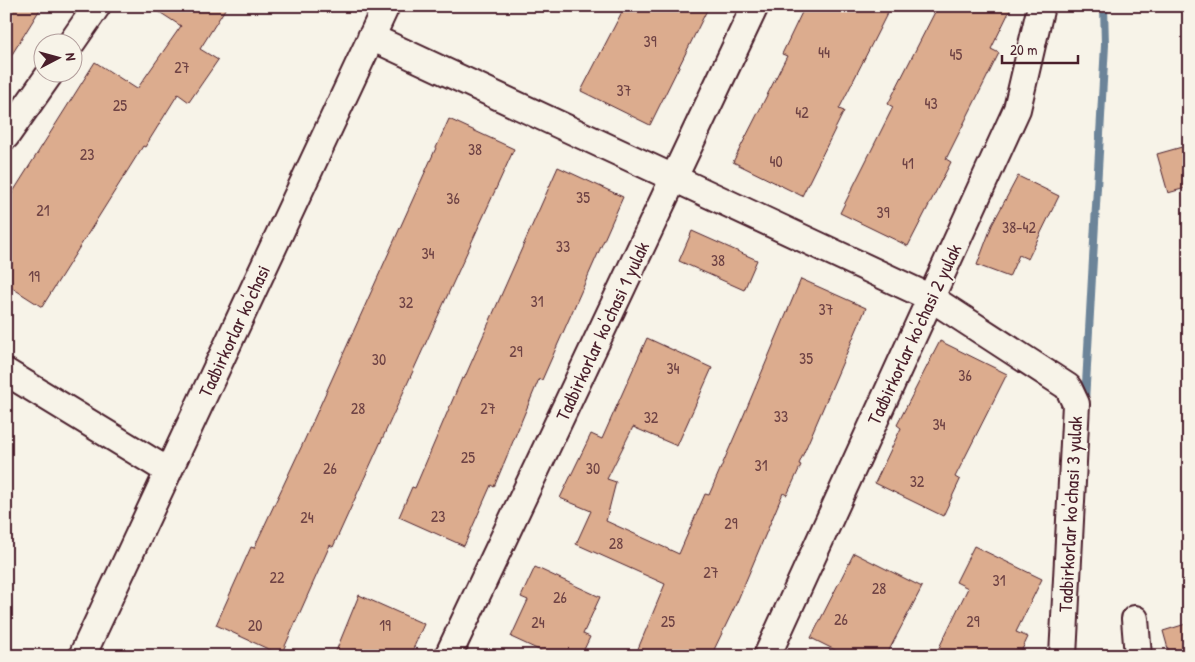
<svg xmlns="http://www.w3.org/2000/svg" width="1195" height="662" viewBox="0 0 1195 662" font-family="'Patrick Hand',sans-serif">
<rect width="100%" height="100%" fill="#f7f3e8"/>
<filter id="ink" filterUnits="userSpaceOnUse"><feTurbulence type="fractalNoise" baseFrequency=".02" numOctaves="2"/><feDisplacementMap in="SourceGraphic" scale="10" xChannelSelector="R" yChannelSelector="G"/><feConvolveMatrix kernelMatrix="1 2 1 2 8 2 1 2 1" color-interpolation-filters="sRGB"/></filter>
<g filter="url(#ink)">
<g fill="none" stroke-linecap="round" stroke-linejoin="round">
<path stroke="#6c8499" stroke-width="8" d="M1085,402l20,-357 -1,-39"/>
</g>
<path fill="#dcac8e" stroke="#4a1f2b" d="M6,6h36l-36,58z
M150,6h77l-27,43 18,11 -29,42 -11,-8 -33,53 -2,-1 -101,161 -36,-23v-81l89,-141 42,27 44,-63z
M625,6h84l-59,119 -69,-34z
M805,6h86l-52,103 5,2 -42,85 -69,-34 54,-106 -5,-2z
M938,6h74l-21,43 8,4 -53,106 5,3 -43,84 -68,-33 53,-106 -5,-3z
M449,119l65,30 -181,398 -3,-2 -49,110 -65,-30 35,-78 3,1 51,-109z
M1189,145v42l-21,6 -11,-39z
M558,167l65,30 -81,183 -3,-1 -45,108 -3,-2 -27,61 -65,-29 13,-30 3,1 47,-110 2,1z
M1018,176l41,20 -31,63 -9,-4 -10,22 -32,-12 15,-40z
M692,231l65,29 -13,30 -65,-29z
M801,279l65,29 -67,156 2,1 -14,30 -4,-2 -46,109 -26,54h-76l30,-72 -89,-40 15,-33 -31,-13 31,-64 11,5 45,-101 65,30 -35,78 -44,-19 -26,52 9,3 -10,39 73,33 26,-60 4,1 34,-78z
M940,341l67,33 -52,103 5,3 -17,36 -68,-33 26,-55 -4,-3z
M974,546l68,33 -26,53 12,5 -9,19h-84l33,-68 -12,-6z
M854,553l68,34 -36,69h-39l-36,-18z
M535,567l65,30 -17,37 7,3 -9,19h-29l-41,-19 17,-37 -7,-3z
M359,595l65,29 -14,32h-76z
M1189,623v33h-19l-7,-25z"/>
<g fill="none" stroke-linecap="round" stroke-linejoin="round">
<defs>
<path id="street" d="M371,37l560,261 137,89 8,17 -13,252
M72,42l25,-36
M6,136l45,-64
M6,372l162,99
M1135,619l3,37
M82,656l304,-650
M448,656l307,-650
M767,656l250,-547 24,-103"/>
</defs>
<use href="#street" stroke="#4a1f2b" stroke-width="30"/>
<use href="#street" stroke="#f7f3e8" stroke-width="26"/>
</g>
</g>
<g text-anchor="middle" dominant-baseline="central" stroke-width="4" stroke-linejoin="round" paint-order="stroke">
<g font-size="16" fill="#6e4244">
<text x="650" y="41">39</text>
<text x="824" y="52">44</text>
<text x="956" y="54">45</text>
<text x="182" y="67">27</text>
<text x="624" y="90">37</text>
<text x="931" y="103">43</text>
<text x="120" y="105">25</text>
<text x="802" y="112">42</text>
<text x="475" y="149">38</text>
<text x="87" y="154">23</text>
<text x="776" y="161">40</text>
<text x="908" y="163">41</text>
<text x="583" y="197">35</text>
<text x="453" y="198">36</text>
<text x="43" y="210">21</text>
<text x="883" y="212">39</text>
<text x="1019" y="227">38-42</text>
<text x="563" y="246">33</text>
<text x="428" y="253">34</text>
<text x="718" y="260">38</text>
<text x="34" y="276">19</text>
<text x="537" y="301">31</text>
<text x="406" y="302">32</text>
<text x="826" y="309">37</text>
<text x="516" y="351">29</text>
<text x="806" y="358">35</text>
<text x="379" y="359">30</text>
<text x="673" y="368">34</text>
<text x="965" y="375">36</text>
<text x="358" y="408">28</text>
<text x="488" y="408">27</text>
<text x="781" y="416">33</text>
<text x="651" y="417">32</text>
<text x="939" y="424">34</text>
<text x="468" y="457">25</text>
<text x="761" y="465">31</text>
<text x="330" y="468">26</text>
<text x="593" y="468">30</text>
<text x="917" y="481">32</text>
<text x="438" y="516">23</text>
<text x="307" y="517">24</text>
<text x="731" y="523">29</text>
<text x="616" y="543">28</text>
<text x="711" y="572">27</text>
<text x="277" y="577">22</text>
<text x="999" y="580">31</text>
<text x="879" y="588">28</text>
<text x="560" y="597">26</text>
<text x="841" y="619">26</text>
<text x="668" y="621">25</text>
<text x="973" y="621">29</text>
<text x="538" y="622">24</text>
<text x="255" y="625">20</text>
<text x="385" y="625">19</text>
</g>
<g font-size="19" fill="#4a1f2b" stroke="#f7f3e8">
<text transform="translate(234 331) rotate(-65)">Tadbirkorlar ko'chasi</text>
<text transform="translate(602 331) rotate(-65)">Tadbirkorlar ko'chasi 1 yulak</text>
<text transform="translate(914 334) rotate(-65)">Tadbirkorlar ko'chasi 2 yulak</text>
<text transform="translate(1070 514) rotate(-87)">Tadbirkorlar ko'chasi 3 yulak</text>
</g>
</g>
<rect width="1195" height="662" fill="none" stroke="#f7f3e8" stroke-width="25"/>
<rect x="12" y="12" width="1170" height="637" fill="none" stroke="#4a1f2b" stroke-width="2" filter="url(#ink)"/>
<g transform="translate(58 58) rotate(84)"><circle r="24" fill="#f7f3e8" stroke="#b29e9c"/>
<path d="M0-4L9 19L0 12L-9 19Z" fill="#4a1f2b"/>
<text y="-8" font-size="14" font-weight="bold" text-anchor="middle" fill="#4a1f2b">N</text>
</g>
<path d="M1002 55v8h76v-8" fill="none" stroke="#4a1f2b" stroke-width="2.5"/>
<text x="1010" y="55" font-size="15" fill="#4a1f2b" stroke="#f7f3e8" stroke-width="4" paint-order="stroke">20 m</text>
</svg>
